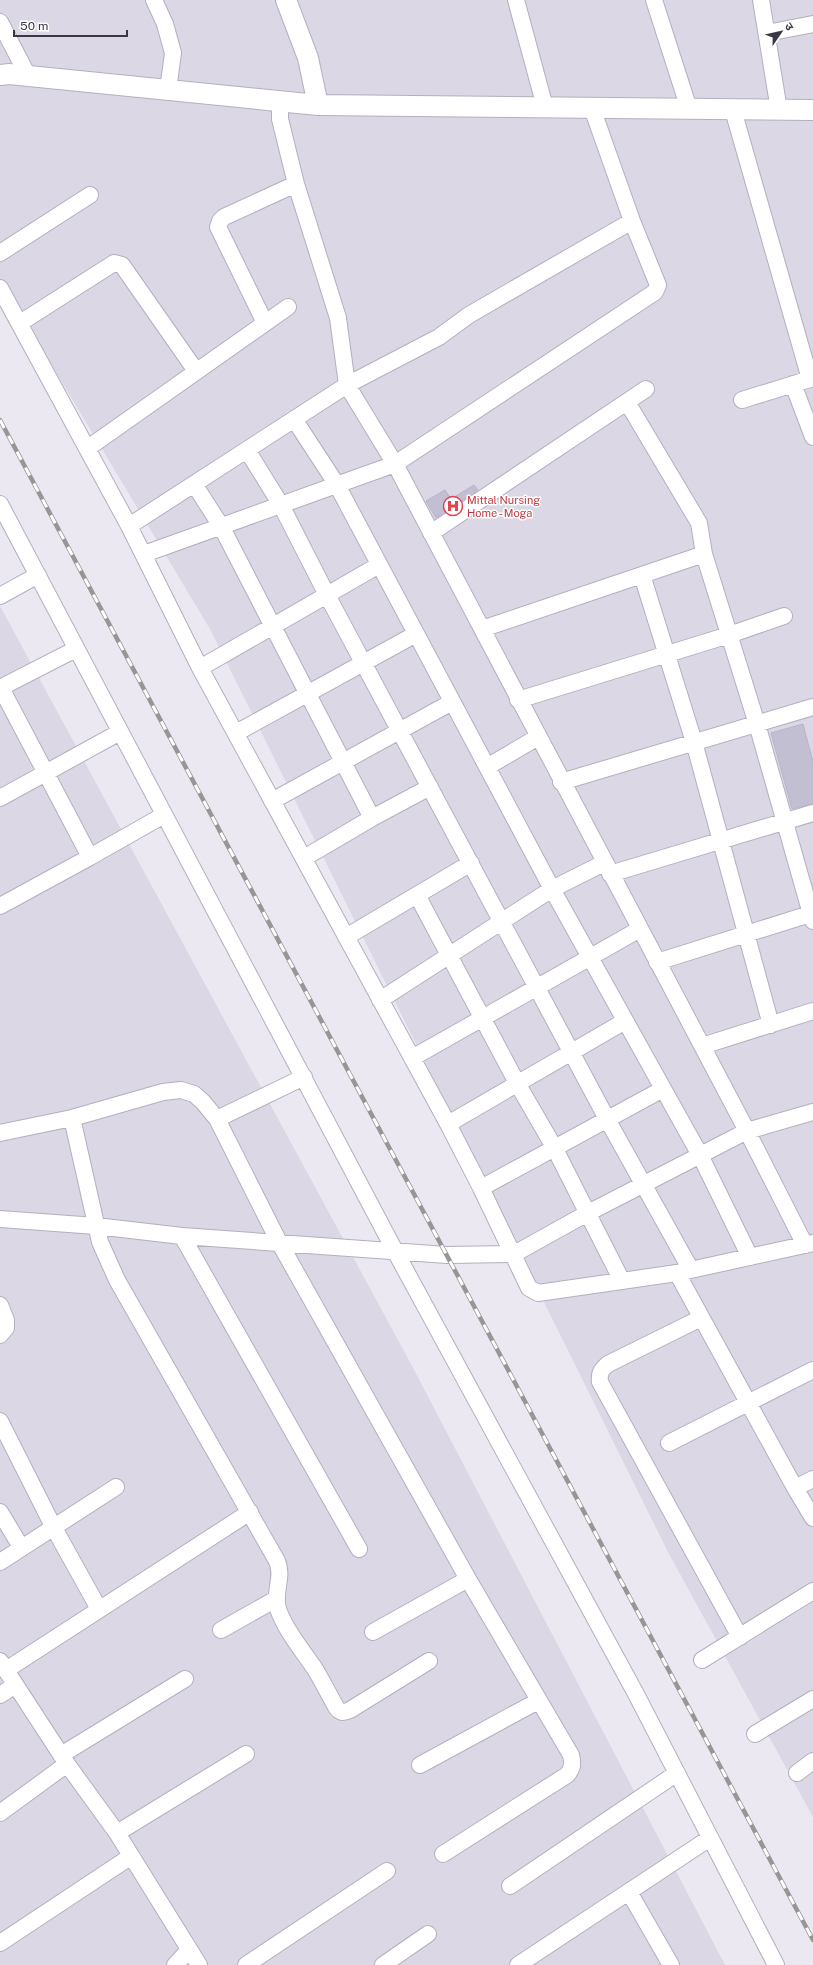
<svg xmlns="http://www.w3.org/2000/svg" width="813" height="1965" viewBox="0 0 813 1965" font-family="'Public Sans','Noto Sans Devanagari',sans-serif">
<rect width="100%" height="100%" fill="#ebe8f2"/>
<path fill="#dbd7e5" d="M0,0h813v1817l-145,-265 -458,-923 -210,-350z
M0,606l411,758 314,601h-725z"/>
<path fill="#c3bfd2" stroke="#b8b3cc" d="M474,485l4,5 -42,28 -10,-17 19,-11 6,9z
M803,724l10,38v42l-21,5 -21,-76z"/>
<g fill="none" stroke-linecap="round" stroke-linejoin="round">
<defs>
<path id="minor" d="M154,0l11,24 8,29 -5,37
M516,0l29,107
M654,0l35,109
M761,0l18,110
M0,22l28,54
M767,33l46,-9
M280,101v18l16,65 42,134 9,67 48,79 352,667 58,114
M733,110l77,269 3,-1
M0,253l90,-58
M0,288l129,238 71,142 248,456 33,64 48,100 9,5 139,-20 136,-30
M20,323l94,-60 8,2 74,106
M265,323l-47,-96 2,-6 4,-4 72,-33
M793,384l20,53
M742,400l68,-21
M627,402l72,121 5,31 53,170 56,197
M294,419l43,66 215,404 148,266 50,102
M88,448l200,-141
M247,450l34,55 46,90 280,524 84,151
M194,484l27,42 151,292
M0,504l395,747 241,443 140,271
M129,526l218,-141 92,-48 30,-22 163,-94
M431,533l215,-144
M144,554l251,-90 260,-172 3,-7 -26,-64 -40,-113
M642,575l52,167 77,283
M0,596l38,-21
M482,629l222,-75
M200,668l179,-103
M0,688l76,-39
M1,688l89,169 74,-42
M518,700l211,-65 55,-19
M236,733l180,-99
M487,767l51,-30
M561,782l252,-75
M0,798l120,-66
M272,801l180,-99
M304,858l68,-40 58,-31
M610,874l203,-61
M417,895l100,188 37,64 68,134
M0,906l90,-49
M346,937l125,-74
M657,962l156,-49
M380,1000l172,-111 52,-26
M702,1046l111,-35
M412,1058l228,-129
M72,1118l28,124 17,38 160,281c7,16 -4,31 1,48 8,22 24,41 37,60 7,12 14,25 21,38 4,6 7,6 14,3l79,-49
M217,1119l87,-42
M448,1124l177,-103
M0,1133l72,-15 91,-26 18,-2 13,4 9,8 14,17 62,123 189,337 103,176c2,8 2,13 -4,20l-124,79
M481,1188l182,-99
M0,1219l96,7 86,10 265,19 67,-1 72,-40 161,-83 66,-19
M182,1236l177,313
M677,1273l118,215 18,-9
M0,1305l6,15v8l-6,7
M701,1318l-93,46c-7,6 -9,9 -8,18l140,255
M0,1421l54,107 45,81
M669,1443l144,-73
M795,1488l18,30
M0,1512l21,35
M0,1562l116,-75
M221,1630l55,-31
M373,1632l95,-53
M702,1660l111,-69
M0,1661l67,103 50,69 82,132
M6,1670l244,-158
M0,1695l15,-10
M755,1734l58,-35
M61,1755l124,-76
M420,1765l118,-64
M797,1773l16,-12
M0,1813l67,-49
M117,1833l129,-79
M510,1886l167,-113
M629,1892l42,73
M0,1943l130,-86
M175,1965l14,-15
M246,1965l141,-94
M383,1965l45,-31
M518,1965l192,-127"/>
<path id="tertiary" d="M286,0l22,58 10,47
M0,75l9,-1 309,31 495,5"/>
</defs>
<use href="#minor" stroke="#b3afbf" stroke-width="18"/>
<use href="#tertiary" stroke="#b3afbf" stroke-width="22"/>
<use href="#minor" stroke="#fff" stroke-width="16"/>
<use href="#tertiary" stroke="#fff" stroke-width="20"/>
<defs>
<path id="rail" d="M0,420l813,1520"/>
</defs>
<use href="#rail" stroke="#969696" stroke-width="4.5"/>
<use href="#rail" stroke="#fff" stroke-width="3" stroke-dasharray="9" stroke-linecap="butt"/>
</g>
<defs>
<symbol id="hospital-ring" viewBox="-11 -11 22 22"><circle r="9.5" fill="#fff" stroke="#e0444e" stroke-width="1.5"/><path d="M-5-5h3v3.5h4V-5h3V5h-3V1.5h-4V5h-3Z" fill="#e0444e"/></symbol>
</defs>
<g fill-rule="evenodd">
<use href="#hospital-ring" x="442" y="495" width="22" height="22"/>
</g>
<g text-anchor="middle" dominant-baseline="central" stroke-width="3" stroke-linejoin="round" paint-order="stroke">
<g font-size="11" fill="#be3a42" stroke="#fff" text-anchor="start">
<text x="467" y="500">Mittal Nursing<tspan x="467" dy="13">Home - Moga</tspan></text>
</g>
</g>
<g transform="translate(781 32) rotate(56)" stroke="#ffffff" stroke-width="3" paint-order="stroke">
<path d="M0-3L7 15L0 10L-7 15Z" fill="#3a3844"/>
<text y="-6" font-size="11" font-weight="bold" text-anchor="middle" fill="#3a3844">उ</text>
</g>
<path d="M14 30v6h113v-6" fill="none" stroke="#3a3844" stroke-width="2"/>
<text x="20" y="30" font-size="12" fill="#3a3844" stroke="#ffffff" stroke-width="3" paint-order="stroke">50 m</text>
</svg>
